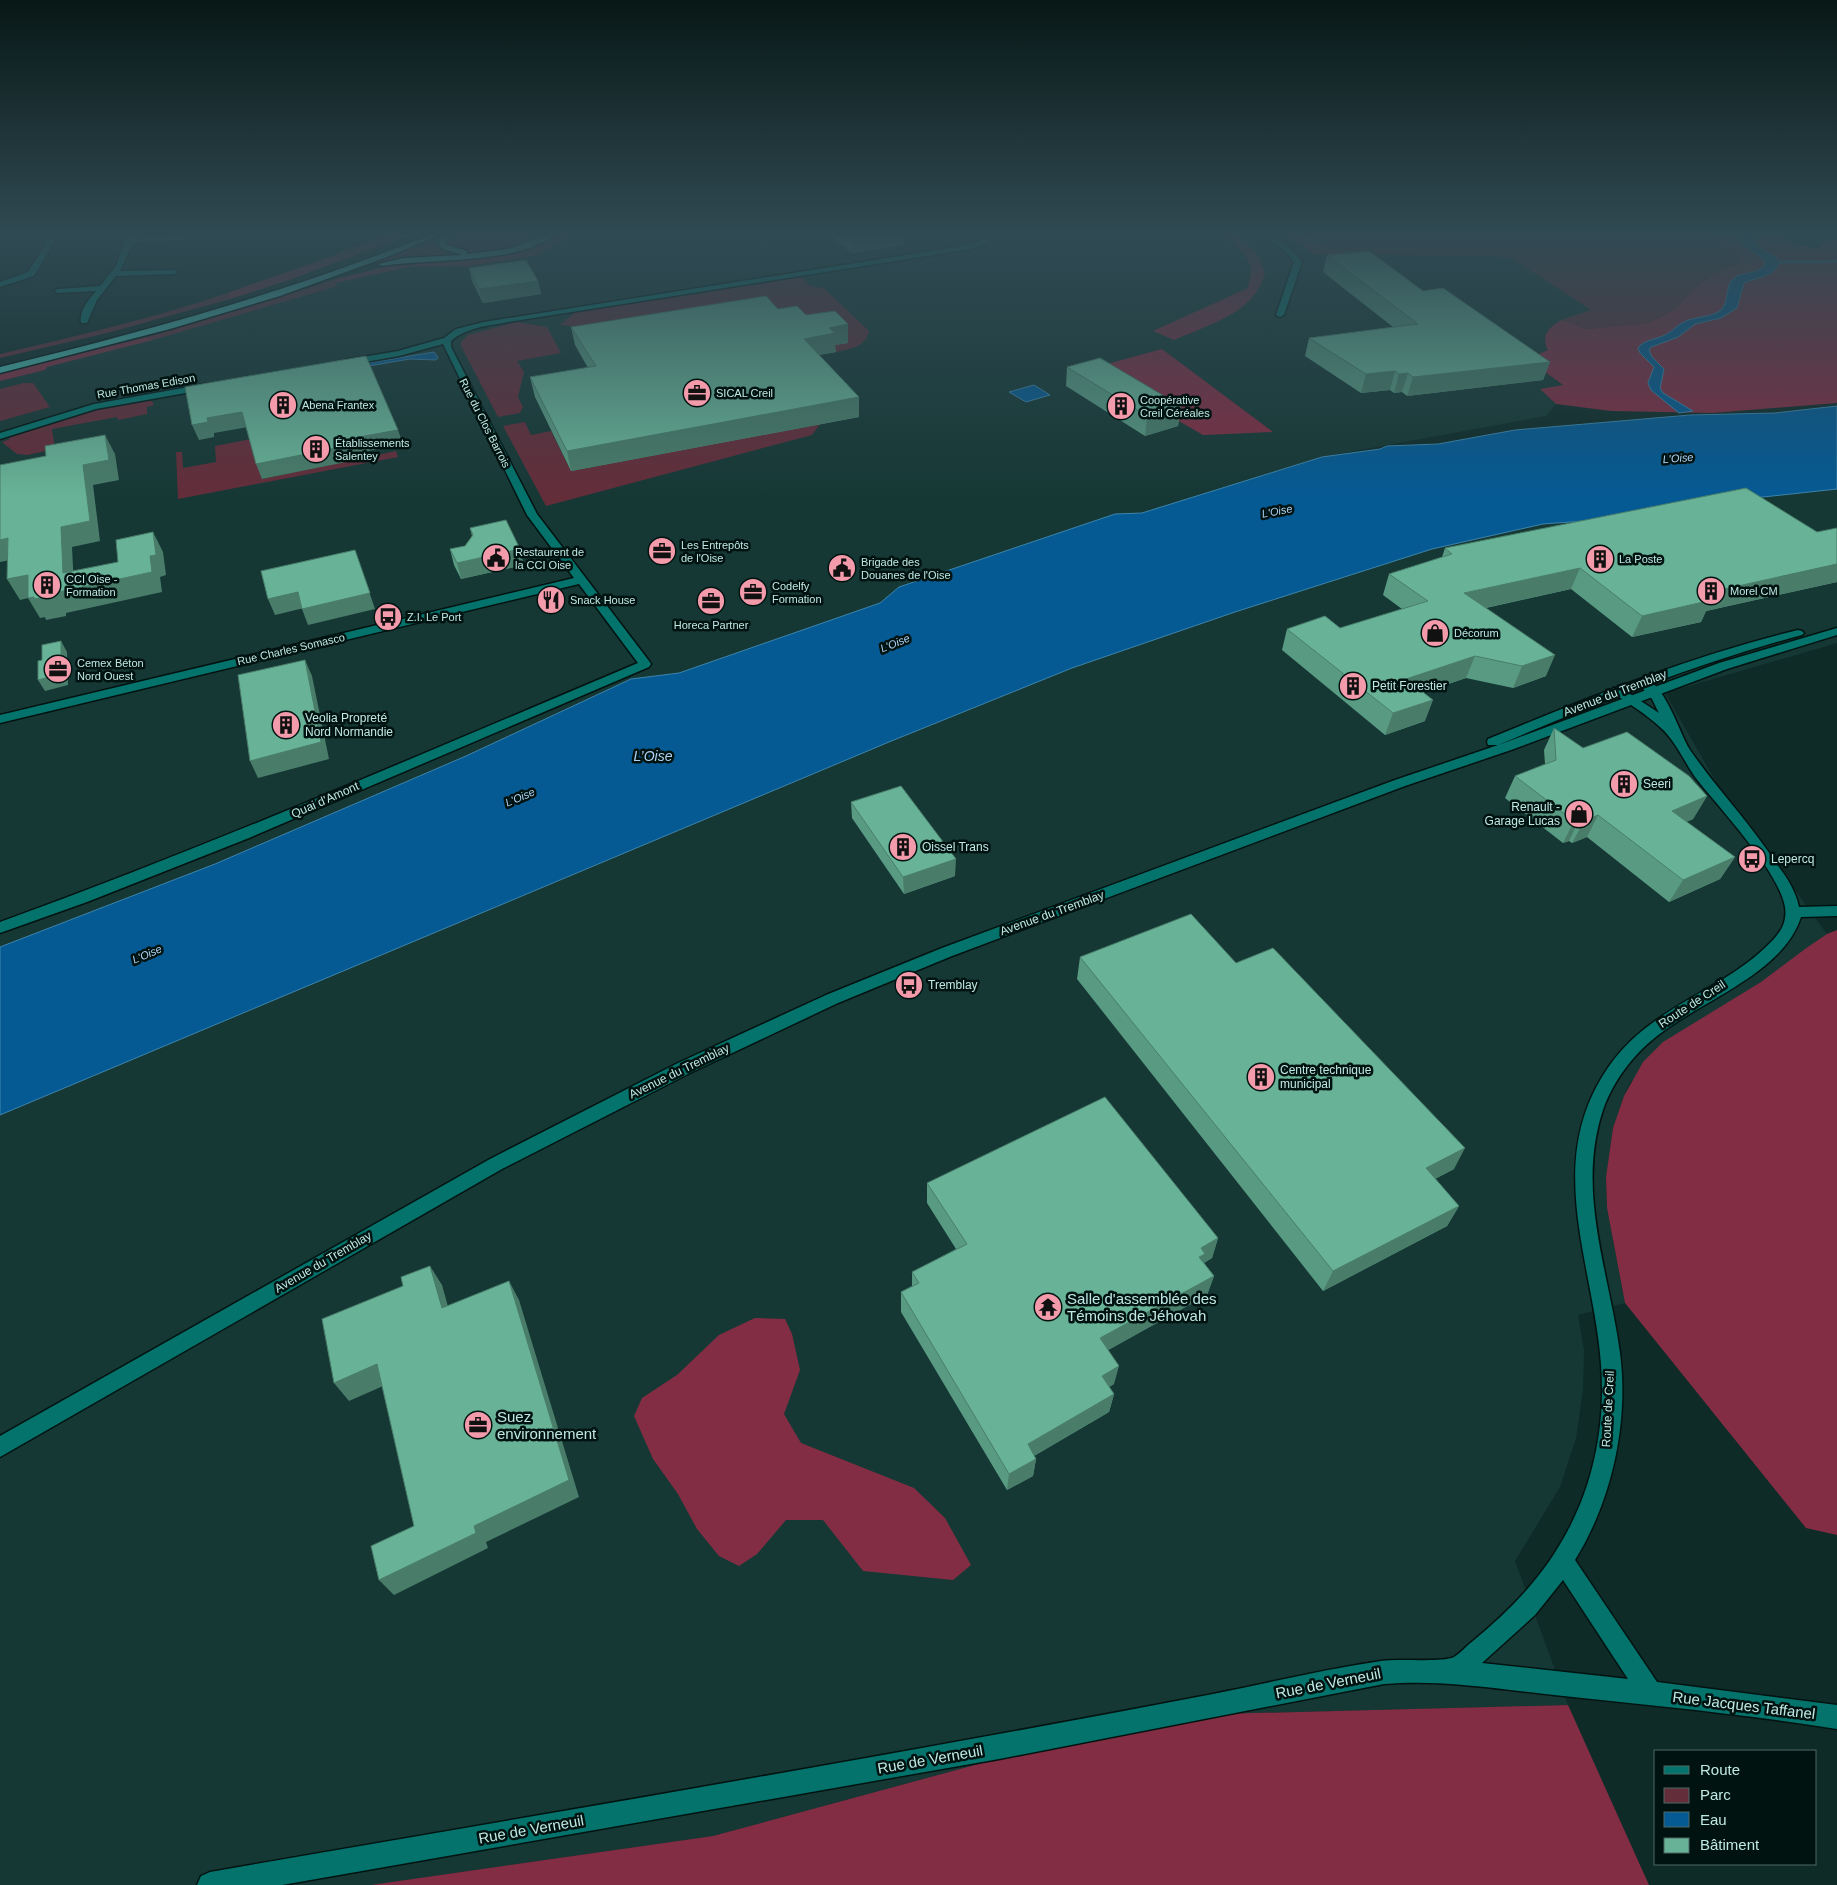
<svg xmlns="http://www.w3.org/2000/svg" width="1837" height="1885" viewBox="0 0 1837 1885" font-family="Arial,sans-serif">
<rect width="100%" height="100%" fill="#0e2b28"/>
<path fill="#163835" d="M573,234h921l98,76 -44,40 -20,9 35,27 -22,3 15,15 -10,12 -224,41 -180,56 -27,1 -216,73 -19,16 -201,70 -48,6 -165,77 -251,108 -215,83v-570l177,-45 158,-49 74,-16 125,-11z
M1837,489v154l-172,50 51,89 111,152 -197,148 -6,14 -11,32 -7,50 1,30 18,95 -47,12 6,35 -1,39 -7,49 -16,49 -45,74 53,144 -390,10 -122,28 -343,93 -342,49h-371v-770l889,-373 183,-74 163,-56 197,-63 110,-26z"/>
<path fill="#642d3a" d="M452,234h91c-29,15 -64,27 -96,11l-1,-5z
M1299,234h404l35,22 2,6 -18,8 -24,14 -24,26 -26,13 -61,6 -26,-9 30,-10 -81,-53 -155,-3 -37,-9z
M439,237l-2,6 6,6 27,6 -97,8z
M802,277l8,9 14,2 45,43c-3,16 -19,18 -33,21l-6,-6 -270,-21 16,-13z
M336,279l-1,4 3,3 -185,54 -6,-3 108,-32z
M230,292l-3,8 -120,33 -107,25v-4c77,-18 155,-36 230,-62z
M517,322l30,5 14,26 -44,8 7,11 -6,25 5,10 -3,6 -22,4 -37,-71v-4l7,-7z
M23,383h10l17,24 -50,14v-32z
M139,400l13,1 2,4 -7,2v7l-29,6 -1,-3 -65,12 3,20 -28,6 -10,-1 -15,-12 8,-3 -2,-2 76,-24z
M525,422l6,13 20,-4 20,40 249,-47 -8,11 -266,71 -43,-80z
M251,439l11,40 134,-28 2,6 -220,42 -2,-47h6l1,16 33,-6 -1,-16z"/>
<path fill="#822d43" d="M387,234h26l-127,47 -59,19 3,-8 94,-33z
M558,234h19l-43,22 -64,10 -61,1 -74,16 1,-4 52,-13 105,-9 23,-4 19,-7z
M1221,234h15l22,21 7,19c-3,7 -6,15 -11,21 -16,22 -55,34 -80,45l-21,-9 95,-43c1,-6 4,-15 3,-20 -3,-14 -19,-27 -30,-34z
M1284,234h15l19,11 37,9h-41z
M1703,234h82l7,10 26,4 12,-10h7v165l-125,10 -101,-2 -55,-7 -16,-15 23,-4 -36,-26 21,-9c-8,-15 1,-22 13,-30l26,9 61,-6 26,-13 24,-26 24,-14 18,-8 -2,-6z
M147,337l6,3 -106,27 -2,3 -45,11v-8z
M1162,349l111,83 -70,3 -114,-66z
M1837,930v605l-31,-7 -181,-225 -18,-95 -1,-31 7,-49 11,-32 19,-34 20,-20 98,-60 44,-33 22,-15z
M755,1318l30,1 7,15 8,36 -16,44 17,29 113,45 31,30 26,47 -18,15 -90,-9 -40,-51h-37l-29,34 -18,12 -20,-10 -22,-27 -19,-35 -25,-35 -19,-43 8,-18 35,-23 42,-40z
M1568,1705l81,180h-1278l342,-49 343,-93 122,-28z"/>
<path fill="#055a94" stroke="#3d85ac" d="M1742,234h14l-2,7c6,11 18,11 25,20h58v1l-58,1c-6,15 -22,14 -35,20l-7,25 -16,10 -26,6 -17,13 -27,10 -2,3 3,7 12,12 -4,19 3,5 30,18 -14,2 -28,-23 -3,-7 6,-16 -14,-14 -2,-5c5,-8 19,-9 27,-13 7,-3 12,-10 19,-13 11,-6 27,-4 37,-12 8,-8 4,-25 13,-32 9,-7 23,-3 31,-13l-1,-5 -23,-17z
M434,352l4,5 -2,3 -26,-1 -143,24 -1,-3z
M1034,385l16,10 -24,7 -17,-10z
M1837,406v83l-92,10 -134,20 -68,5 -111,25 -197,63 -163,56 -183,74 -889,373v-168l215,-83 251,-108 165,-77 48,-6 201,-70 19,-16 216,-73 27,-1 180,-56 58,-8 7,-3 51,-2 77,-14 175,-15 85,-2z"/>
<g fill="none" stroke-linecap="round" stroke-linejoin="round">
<defs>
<path id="street" d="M31,234h9l15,7 -21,35 -34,11v-5l28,-10 19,-30z
M131,234h6l-2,4 70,-3 4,2 -4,2 -72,3 -13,29 54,-1 4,2 -4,2 -58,2 -19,24 -10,23h-6c-2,-12 7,-23 15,-32l-38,2 -4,-2 4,-2 42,-3 16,-20 9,-26z
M986,234h7l-8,10 -14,5 -463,73c-20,4 -41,5 -57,19v6l86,167 112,147 2,3 -2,3 -400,171 -162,64 -87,31v-11c216,-78 426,-170 638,-259l-59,-79 -579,139v-8l574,-137 -47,-63 -84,-171 -44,12 -51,9 -4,-3 1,-2 53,-9 46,-13 12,-9 28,-7 479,-76 17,-5z
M1264,234c15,0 29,16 38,28l-18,53 -4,2 -4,-2 18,-53 -7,-9z
M205,384l4,3 -1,2 -112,20 -96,30v-6l94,-29z
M1643,678c23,6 35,53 47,72 27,39 60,73 86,113 10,13 20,28 23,44l38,-1v10l-36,1c-18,56 -96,82 -140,116 -25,18 -46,45 -57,74 -29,82 5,164 16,246 9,70 -8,147 -45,207l82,122 180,23v24c-94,-15 -188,-24 -283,-34 -57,-6 -112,-16 -170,-11l-385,75 -717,126h-85l4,-9 9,-4c334,-58 669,-114 1003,-178 56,-11 112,-25 168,-33 19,-3 60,2 73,-4 7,-4 12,-11 19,-16 35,-29 66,-60 89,-100 31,-52 44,-116 39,-177 -7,-97 -55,-195 1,-287 43,-72 119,-82 171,-137 9,-10 14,-19 12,-33 -6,-36 -66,-99 -90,-130 -11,-16 -20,-37 -35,-50 -15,-14 -33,-24 -49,-36l2,-3h8l38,25 -7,-14 -15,-17zM1563,1580l65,99 -146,-16 53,-48z"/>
<path id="secondary" d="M1837,628v7l-110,34 -216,81 -106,36 -453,170 -114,47 -148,70 -188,96 -502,288v-21l490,-277 188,-96 148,-68 116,-47 453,-168 106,-36 218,-81z
M1798,630l4,1 2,2 -2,2c-105,28 -205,68 -304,110h-10l-1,-3 1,-3c102,-42 203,-83 310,-109z"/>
<path id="highway" d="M432,234h10l-55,23 -107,39 -110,33 -170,44v-6c147,-36 292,-76 432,-133z
M445,234h8l-7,6 1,5 20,6v3l42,-5 38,-15h9c-38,31 -126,24 -174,32l-4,-2 26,-6 58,-3 -21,-7 -3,-9z"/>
</defs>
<use href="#street" stroke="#001311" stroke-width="3"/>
<use href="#secondary" stroke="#001311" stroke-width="3"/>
<use href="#highway" stroke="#001311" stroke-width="3"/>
<use href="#street" fill="#03736c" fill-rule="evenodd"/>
<use href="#secondary" fill="#03736c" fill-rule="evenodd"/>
<use href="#highway" fill="#45b4ab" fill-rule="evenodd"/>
</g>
<path fill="#599a82" d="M830,234h74v11l-53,8z
M1327,255l96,36 127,71 -7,18 -136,16 -5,-4 -8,1 -4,-3 -29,3 -56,-37 4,-18 84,-11 -70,-55z
M469,268l69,13 3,13 -58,9 -11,-22z
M778,309l28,6 42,28 -13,2 1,7 -17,3 40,62 -288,54 -36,-74 -5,-20 58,-9 -13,-23 -4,-18z
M1067,367l114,39 -3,20 -33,10 -79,-50z
M470,528l54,37 -63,14 -7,-14 -4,-16 15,-3 7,-10z
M1445,548l392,34 -131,29 -5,11 -69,15 -61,-48 -85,19 60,68 -33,12 -47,-10 -42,14 1,29 -40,14 -103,-85 5,-21 53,-1 62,-19 -19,-14 6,-21 53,-17z
M1554,728l29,20 124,48 -14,23 -7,3 49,35 -15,22 -51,23 -82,-65 -15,6 -3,-2 -6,2 -58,-45 10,-22 30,-12 -1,-14z
M851,802l104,74 -51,18 -52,-76z
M1080,957l156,6 218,206 -19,10 24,27 -12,20 -124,65 -246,-312z
M927,1183l291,55 -6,20 -8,5 10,13 -7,19 -99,55 6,34 -5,3 5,7 -5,18 -75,44 2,3 -3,17 -26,14 -106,-178v-20l11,-6v-14l44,-23 -29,-46z"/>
<path fill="#497d6a" d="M653,234h18l-18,2z
M895,234h9v11l-53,8v-13z
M538,281l3,13 -58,9 -4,-14z
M848,324v19l-13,2 1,7 -30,5 -2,-18 25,-11z
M1550,362l-7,18 -136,16 6,-19z
M1395,371l-5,19 -29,3 5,-19z
M1408,373l-6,19 -8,1 5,-19z
M859,397v20l-288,54 -4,-20z
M1181,406l-3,20 -33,10 2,-20z
M242,412l6,15 -34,6v4l-15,3 -7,-15 15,-7z
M398,430l5,14 -49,10 2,6 -94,19 -6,-15 92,-25z
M105,435l10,19 4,26 -26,5 7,56 -28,6 2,41 76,-32 3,-24 10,20 3,23 -6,2 2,15 -96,21v3l-20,4 -1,-3 -5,1 -12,-20 -8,2 -13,-21 21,-4 26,18 9,-20 -2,-46 22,-62z
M8,538l12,20 -20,4v-22z
M520,549l4,16 -63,14 -4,-16z
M355,550l20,59 -67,16 -6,-16z
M1837,564v18l-131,29 -5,11 -69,15 10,-21 60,-22z
M1580,568l-9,21 -114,25 7,-21z
M298,592l6,16 -29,7 -7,-16z
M61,641l6,11 1,33 -23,6 -7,-11z
M1555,655l-9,21 -33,12 9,-22z
M1475,656l-9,22 -67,23 7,-22z
M305,660l7,16 17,83 -71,19 -8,-17z
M1433,700l-8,21 -40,14 8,-22z
M1707,796l-14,23 -34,15 13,-23z
M1598,815l-11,22 -15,6 12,-22z
M1580,818l-11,23 -6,2 11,-22z
M1735,857l-15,22 -51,23 14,-22z
M956,859l-1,17 -51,18 -1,-17z
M1465,1148l-11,21 -39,20 11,-21z
M1459,1206l-12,20 -124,65 10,-20z
M1218,1238l-6,20 -17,10 6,-20z
M430,1266l12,19 12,43 -12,-20z
M1214,1276l-7,19 -111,62 4,-19z
M509,1281l10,19 60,197 -93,45 2,6 -94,47 -15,-15 95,-54z
M377,1364l13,19 -41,18 -15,-18z
M1119,1366l-5,18 -17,10 5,-18z
M1114,1394l-5,18 -84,49 3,-17z
M1036,1459l-3,17 -26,14 2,-16z"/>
<path fill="#68b397" stroke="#497d6a" d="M843,234h52l-44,6z
M1369,251l54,40 20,-3 107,74 -137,15 -5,-4 -9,1 -4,-3 -29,3 -57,-36 109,-14 -91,-69z
M526,260l12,21 -59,8 -10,-21z
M766,296l12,13 19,-3 9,9 29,-4 13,13 -19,4 6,5 -31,6 55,58 -292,54 -37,-74 66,-11 -25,-39z
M366,356l32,74 -50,9 3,6 -95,19 -14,-52 -35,6 1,4 -16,3 -7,-38z
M1100,358l81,48 -34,10 -80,-49z
M105,435l4,25 -26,5 7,56 -29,6 2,46 55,-11 -2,-22 37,-8 3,23 -6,1 2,16 -98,21v2l-20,4v-2l-6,1v-23l-21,4 1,-41 -8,2v-75l46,-9 -1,-10z
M1746,488l71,44 20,-4v36l-135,30 10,6 -70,16 -62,-48 -116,25 91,62 -33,11 -47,-10 -69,23 27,21 -40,13 -106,-84 38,-13 15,12 88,-27 -39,-27 63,-20 -7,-6z
M506,520l14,29 -63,14 -7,-14 15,-3 8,-11 -3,-7z
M355,550l15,43 -68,16 -4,-17 -30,7 -7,-28z
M61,641v33l-23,6v-19l4,-1v-15z
M305,660l16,82 -71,19 -12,-86z
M1554,728l29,20 44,-16 62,44 18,20 -35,15 63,46 -52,23 -85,-65 -14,6 -4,-3 -6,3 -59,-45 41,-16z
M901,786l55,73 -53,18 -52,-75z
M1191,914l45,49 37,-15 192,200 -39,20 33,38 -126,65 -253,-314z
M1105,1097l113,141 -17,10 4,6 -6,3 15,19 -114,62 19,28 -17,10 12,18 -86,50 8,15 -27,15 -108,-182 18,-9 -7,-11 55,-28 -40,-61z
M430,1266l12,42 67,-27 60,199 -95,46 2,7 -97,47 -8,-34 43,-20 -37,-162 -43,19 -12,-64 81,-33 -2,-9z"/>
<linearGradient id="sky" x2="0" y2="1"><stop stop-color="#081816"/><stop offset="0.47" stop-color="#304a53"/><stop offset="1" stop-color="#304a53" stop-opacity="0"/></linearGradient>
<rect width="1837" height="498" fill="url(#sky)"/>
<defs>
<symbol id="office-disc" viewBox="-11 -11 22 22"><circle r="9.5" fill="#f39aab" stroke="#001311"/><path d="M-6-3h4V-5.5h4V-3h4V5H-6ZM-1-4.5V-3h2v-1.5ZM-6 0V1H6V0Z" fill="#111"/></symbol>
<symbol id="building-disc" viewBox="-11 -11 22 22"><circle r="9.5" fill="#f39aab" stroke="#001311"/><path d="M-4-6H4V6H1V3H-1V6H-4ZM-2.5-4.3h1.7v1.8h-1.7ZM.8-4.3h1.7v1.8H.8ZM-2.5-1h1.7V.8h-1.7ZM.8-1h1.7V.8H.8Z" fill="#111"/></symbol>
<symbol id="civic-disc" viewBox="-11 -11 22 22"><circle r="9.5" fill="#f39aab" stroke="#001311"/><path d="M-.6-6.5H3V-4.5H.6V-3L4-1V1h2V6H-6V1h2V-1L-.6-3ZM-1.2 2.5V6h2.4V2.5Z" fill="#111"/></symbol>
<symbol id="restaurant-disc" viewBox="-11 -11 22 22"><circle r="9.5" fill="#f39aab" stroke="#001311"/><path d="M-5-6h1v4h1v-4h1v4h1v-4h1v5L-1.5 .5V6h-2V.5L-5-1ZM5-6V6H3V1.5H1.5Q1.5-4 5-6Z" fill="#111"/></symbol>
<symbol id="bus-disc" viewBox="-11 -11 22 22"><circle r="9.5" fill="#f39aab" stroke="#001311"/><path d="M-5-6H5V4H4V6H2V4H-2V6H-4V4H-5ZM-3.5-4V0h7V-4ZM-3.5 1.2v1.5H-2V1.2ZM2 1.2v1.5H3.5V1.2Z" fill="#111"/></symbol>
<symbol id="shop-disc" viewBox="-11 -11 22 22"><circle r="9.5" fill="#f39aab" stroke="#001311"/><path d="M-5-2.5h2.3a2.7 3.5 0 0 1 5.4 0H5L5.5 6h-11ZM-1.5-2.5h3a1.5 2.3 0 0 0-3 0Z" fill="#111"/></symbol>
<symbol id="temple-disc" viewBox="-11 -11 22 22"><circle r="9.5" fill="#f39aab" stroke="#001311"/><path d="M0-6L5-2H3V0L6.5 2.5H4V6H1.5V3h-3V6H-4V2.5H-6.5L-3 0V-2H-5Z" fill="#111"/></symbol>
</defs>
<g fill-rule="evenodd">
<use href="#office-disc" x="681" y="377" width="32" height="32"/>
<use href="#building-disc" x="267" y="389" width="32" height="32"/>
<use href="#building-disc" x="1105" y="390" width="32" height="32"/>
<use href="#building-disc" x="300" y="433" width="32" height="32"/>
<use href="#office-disc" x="646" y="535" width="32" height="32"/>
<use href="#civic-disc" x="480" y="542" width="32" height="32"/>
<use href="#building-disc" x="1584" y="543" width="32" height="32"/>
<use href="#civic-disc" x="826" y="552" width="32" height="32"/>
<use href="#building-disc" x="31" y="569" width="32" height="32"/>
<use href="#building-disc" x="1695" y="575" width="32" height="32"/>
<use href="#office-disc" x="737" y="576" width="32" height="32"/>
<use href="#restaurant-disc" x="535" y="584" width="32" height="32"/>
<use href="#office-disc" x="695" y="585" width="32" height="32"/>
<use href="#bus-disc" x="372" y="601" width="32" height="32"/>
<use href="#shop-disc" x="1419" y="617" width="32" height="32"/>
<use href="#office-disc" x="42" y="653" width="32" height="32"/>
<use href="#building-disc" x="1337" y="670" width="32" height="32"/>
<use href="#building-disc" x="270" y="709" width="32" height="32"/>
<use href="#building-disc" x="1608" y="768" width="32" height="32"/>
<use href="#shop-disc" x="1563" y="798" width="32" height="32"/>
<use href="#building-disc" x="887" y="831" width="32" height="32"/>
<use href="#bus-disc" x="1736" y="843" width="32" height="32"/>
<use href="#bus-disc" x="893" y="969" width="32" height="32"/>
<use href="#building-disc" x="1245" y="1061" width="32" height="32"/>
<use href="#temple-disc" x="1032" y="1291" width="32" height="32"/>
<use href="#office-disc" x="462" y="1409" width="32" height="32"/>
</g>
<g text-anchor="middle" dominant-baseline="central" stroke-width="5" stroke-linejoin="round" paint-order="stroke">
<g font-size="11" fill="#bfe8e3" stroke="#001311">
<text transform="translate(146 386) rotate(-10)">Rue Thomas Edison</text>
<text transform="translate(485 423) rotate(63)">Rue du Clos Barrois</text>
<text transform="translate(291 649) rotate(-13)">Rue Charles Somasco</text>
</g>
<g font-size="11" fill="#bfe8e3" stroke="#001311" text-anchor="start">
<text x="716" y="393">SICAL Creil</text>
<text x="1140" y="400">Coopérative<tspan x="1140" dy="13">Creil Céréales</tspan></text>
<text x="302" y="405">Abena Frantex</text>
<text x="335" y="443">Établissements<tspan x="335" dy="13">Salentey</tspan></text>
<text x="681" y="545">Les Entrepôts<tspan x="681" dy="13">de l'Oise</tspan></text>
<text x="515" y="552">Restaurent de<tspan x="515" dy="13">la CCI Oise</tspan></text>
<text x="1619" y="559">La Poste</text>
<text x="861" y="562">Brigade des<tspan x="861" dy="13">Douanes de l'Oise</tspan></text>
<text x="66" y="579">CCI Oise -<tspan x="66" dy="13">Formation</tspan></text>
<text x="772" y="586">Codelfy<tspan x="772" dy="13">Formation</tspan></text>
<text x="1730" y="591">Morel CM</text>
<text x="570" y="600">Snack House</text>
<text x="407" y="617">Z.I. Le Port</text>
<text x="711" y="625" text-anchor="middle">Horeca Partner</text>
<text x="1454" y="633">Décorum</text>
<text x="77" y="663">Cemex Béton<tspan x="77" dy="13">Nord Ouest</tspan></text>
</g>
<g font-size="11" font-style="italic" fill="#b0d3f4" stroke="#001311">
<text transform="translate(1678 458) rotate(-5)">L'Oise</text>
<text transform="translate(1277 511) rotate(-11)">L'Oise</text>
<text transform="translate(895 643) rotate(-22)">L'Oise</text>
<text transform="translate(520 797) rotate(-23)">L'Oise</text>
<text transform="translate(147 954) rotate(-23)">L'Oise</text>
</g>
<g font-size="12" fill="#bfe8e3" stroke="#001311" text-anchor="start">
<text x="1372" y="686">Petit Forestier</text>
<text x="305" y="718">Veolia Propreté<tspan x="305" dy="14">Nord Normandie</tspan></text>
<text x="1643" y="784">Seeri</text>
<text x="1560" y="807" text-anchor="end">Renault -<tspan x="1560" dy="14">Garage Lucas</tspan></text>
<text x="922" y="847">Oissel Trans</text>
<text x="1771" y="859">Lepercq</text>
<text x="928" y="985">Tremblay</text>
<text x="1280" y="1070">Centre technique<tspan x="1280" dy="14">municipal</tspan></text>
</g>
<g font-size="12" fill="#bfe8e3" stroke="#001311">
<text transform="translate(1615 693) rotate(-21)">Avenue du Tremblay</text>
<text transform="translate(325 800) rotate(-24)">Quai d'Amont</text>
<text transform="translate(1052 913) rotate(-20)">Avenue du Tremblay</text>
<text transform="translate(1692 1004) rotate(-33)">Route de Creil</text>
<text transform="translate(679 1071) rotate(-26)">Avenue du Tremblay</text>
<text transform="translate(323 1262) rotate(-30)">Avenue du Tremblay</text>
<text transform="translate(1608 1409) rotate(-87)">Route de Creil</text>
</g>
<g font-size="14" font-style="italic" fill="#b0d3f4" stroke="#001311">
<text x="653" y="756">L’Oise</text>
</g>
<g font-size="15" fill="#bfe8e3" stroke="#001311" text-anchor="start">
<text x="1067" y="1298">Salle d'assemblée des<tspan x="1067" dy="17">Témoins de Jéhovah</tspan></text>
<text x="497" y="1416">Suez<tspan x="497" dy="17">environnement</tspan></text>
</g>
<g font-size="15" fill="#bfe8e3" stroke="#001311">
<text transform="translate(1328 1683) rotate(-11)">Rue de Verneuil</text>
<text transform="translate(1744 1705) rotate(7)">Rue Jacques Taffanel</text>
<text transform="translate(930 1759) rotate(-10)">Rue de Verneuil</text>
<text transform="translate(531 1829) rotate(-10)">Rue de Verneuil</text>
</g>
</g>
<rect x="1654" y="1750" width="162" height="115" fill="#001311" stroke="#4c6865"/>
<rect x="1664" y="1766" width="25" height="8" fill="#03736c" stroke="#4c6865"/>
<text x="1700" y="1775" font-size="15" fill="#bfe8e3">Route</text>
<rect x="1664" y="1788" width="25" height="15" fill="#642d3a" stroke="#4c6865"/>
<text x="1700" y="1800" font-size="15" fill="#bfe8e3">Parc</text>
<rect x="1664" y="1812" width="25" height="15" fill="#055a94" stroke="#4c6865"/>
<text x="1700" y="1825" font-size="15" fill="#bfe8e3">Eau</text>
<rect x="1664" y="1838" width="25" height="15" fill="#68b397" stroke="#4c6865"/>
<text x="1700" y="1850" font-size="15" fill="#bfe8e3">Bâtiment</text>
</svg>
